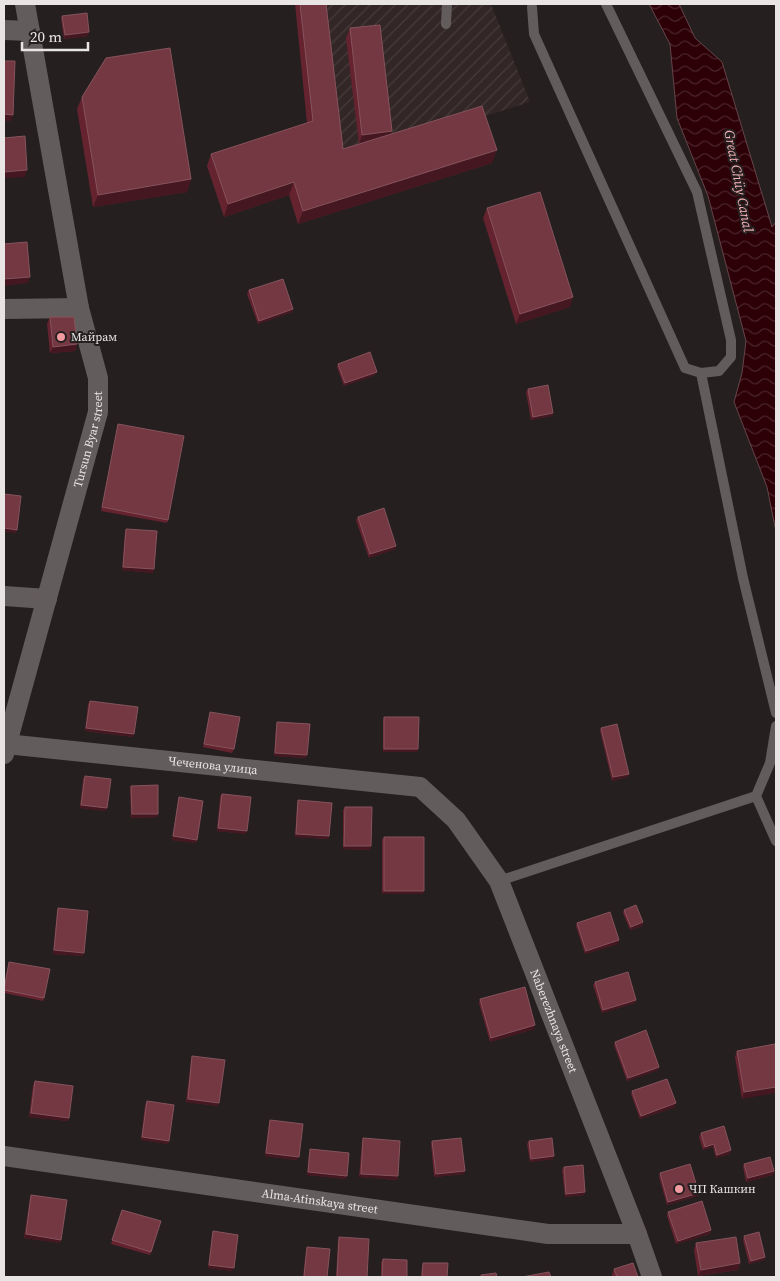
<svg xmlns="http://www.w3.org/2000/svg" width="780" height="1281" viewBox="0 0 780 1281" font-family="'Source Serif 4',serif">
<defs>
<pattern id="industrial-furrows" width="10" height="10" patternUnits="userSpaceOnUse" patternTransform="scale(1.25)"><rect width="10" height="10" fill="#332627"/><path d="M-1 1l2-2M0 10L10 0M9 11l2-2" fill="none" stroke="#473b3c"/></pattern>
<pattern id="water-waves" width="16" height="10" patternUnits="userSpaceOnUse" patternTransform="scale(1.25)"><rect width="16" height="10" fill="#2c0006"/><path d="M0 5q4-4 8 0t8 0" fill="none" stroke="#4b252a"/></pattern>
</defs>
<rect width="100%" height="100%" fill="#251f20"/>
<path fill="url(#industrial-furrows)" d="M322,4h169l39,98 -191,60z"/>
<path fill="url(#water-waves)" stroke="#654549" d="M649,4h30l16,34 27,24 50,165 4,-5v310l-9,-45 -33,-85 8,-29 4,-32 -38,-145 -31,-78 -7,-74z"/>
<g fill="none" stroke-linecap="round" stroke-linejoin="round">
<path stroke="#635c5c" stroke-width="10" d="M532,7l2,27 151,334 16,5 18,-2 12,-14v-17l-34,-148 -91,-188
M446,24l1,-20
M701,373l42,205 33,135
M756,796l14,-33 6,-37
M499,881l257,-85 20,45"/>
<g stroke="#635c5c" stroke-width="20">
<path d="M4,30l26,1"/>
<path d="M4,309l75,-1"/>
<path d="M4,596l43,3"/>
<path id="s1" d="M6,744l414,43 36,33 43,61 138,353 15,43"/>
<path id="s2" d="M4,754l94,-342v-34l-19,-70 -54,-304"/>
<path id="s3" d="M4,1156l544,78h89"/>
</g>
</g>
<path fill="#65232f" d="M295,4h31l17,145 16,-5 -13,-106 4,-10 41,106 101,29 -194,61 -9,-29 -65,22 -17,-51 4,-12 96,-31z
M62,16l26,20 -24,3 -3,-20z
M82,97l109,82 -4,13 -94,15 -16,-98z
M487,208l83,99 -54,17 -33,-106z
M249,290l44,19 -1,3 -34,12 -11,-30z
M50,317l27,27 -2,7 -25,2 -3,-29z
M338,364l37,11 -31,11 -7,-19z
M528,389l25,24 -1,3 -21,4 -5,-28z
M118,424l50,96 -1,3 -66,-12z
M358,517l37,32 -26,9 -13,-38z
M126,529l27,44 -31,-3 3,-38z
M90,701l43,36 -48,-6 3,-27z
M210,712l24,37 -2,4 -29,-6z
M384,717l33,35h-34v-31z
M277,722l29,36 -32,-2 2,-30z
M601,728l28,46 -2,3 -15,4 -12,-50z
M85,776l21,35 -26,-3 3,-29z
M131,786l27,28 -1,3 -26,1 -1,-29z
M222,794l24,40 -29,-3 3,-34z
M179,797l17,46 -24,-3 6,-39z
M298,800l31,36 -1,3 -33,-2 2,-33z
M345,807l25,43 -27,-1v-39z
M384,837l39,57h-41v-54z
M58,908l25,48 -30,-2 4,-43z
M624,910l19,12 -1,4 -12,4 -7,-17z
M577,923l41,21 -33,10 -9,-28z
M9,962l35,36 -1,3 -39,-8v-7z
M595,982l41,18 -1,3 -33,10 -9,-28z
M480,999l54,30 -44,13 -11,-39z
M615,1042l44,25 -1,3 -31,11 -13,-36z
M737,1051l39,2 -34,46 -7,-42z
M192,1056l26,50 -32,-4 5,-42z
M35,1081l34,37 -1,3 -39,-4 4,-32z
M632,1091l43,16 -35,12 -9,-25z
M147,1101l21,43 -27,-4 4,-35z
M270,1120l27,40 -32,-4 4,-33z
M701,1133l29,21 -14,4 -3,-11 -10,3 -4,-13z
M363,1138l35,38 -1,4 -38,-3 3,-35z
M432,1141l32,33 -30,3 -3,-33z
M529,1141l25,15 -1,3 -23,3 -3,-18z
M310,1149l36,30 -39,-4 2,-22z
M744,1164l30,7 -1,4 -27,7 -3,-15z
M564,1167l21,25 -1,3 -19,2 -3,-27z
M660,1173l39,20 -2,3 -30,9 -8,-28z
M31,1195l29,48 -36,-5 6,-40z
M122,1210l39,11 -11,34 -39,-11z
M668,1212l43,18 -1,4 -34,10 -9,-28z
M213,1231l19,40 -24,-3 4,-33z
M744,1236l21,21 -1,3 -15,4 -6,-24z
M339,1237l28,40h-31l2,-36z
M696,1243l44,20 -2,7 -40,6 -4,-26z
M307,1247l20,30h-24l3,-27z
M383,1259l24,18h-26v-15z
M423,1263l24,14h-26l1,-11z
M614,1269l24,8h-26v-2z"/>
<path fill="#451821" d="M89,32l-1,4 -24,3 1,-4z
M4,114l9,1 -2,6h-7z
M392,131l-3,10 -30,3 3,-9z
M497,150l-5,13 -194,61 5,-13z
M27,170l-2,7 -21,1v-6z
M191,179l-4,13 -94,15 5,-12z
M294,182l-5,13 -65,22 4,-13z
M30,277l-2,6 -24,3v-7z
M573,297l-3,10 -54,17 4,-10z
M293,309l-1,3 -34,12 1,-3z
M77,344l-2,7 -25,2 3,-6z
M377,372l-2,3 -31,11 1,-3z
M553,413l-1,3 -21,4 2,-3z
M4,528l13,2 -1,3 -12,-1z
M396,546l-1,3 -26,9 1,-4z
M123,567l31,2 -1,4 -31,-3z
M86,728l48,6 -1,3 -48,-6z
M384,749h34l-1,3h-34z
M275,753l32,2 -1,3 -32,-2z
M629,774l-2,3 -15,4 1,-4z
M81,805l26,3 -1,3 -26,-3z
M132,814h26l-1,3 -26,1z
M218,828l29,3 -1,3 -29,-3z
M296,834l33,2 -1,3 -33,-2z
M173,836l24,4 -1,3 -24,-3z
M344,846h27l-1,4 -27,-1z
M384,891h40l-1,3h-41z
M643,922l-1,4 -12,4 1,-3z
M619,940l-1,4 -33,10 1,-3z
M54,950l30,3 -1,3 -30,-2z
M636,1000l-1,3 -33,10 1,-3z
M535,1025l-1,4 -44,13 1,-4z
M659,1067l-1,3 -31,11 1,-3z
M776,1087v6l-34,6 2,-7z
M188,1099l31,4 -1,3 -32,-4z
M676,1103l-1,4 -35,12 1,-3z
M31,1113l38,5 -1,3 -39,-4z
M142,1137l27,4 -1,3 -27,-4z
M714,1144l-1,3 -10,3 2,-3z
M731,1150l-1,4 -14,4 1,-3z
M266,1153l33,4 -2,3 -32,-4z
M554,1156l-1,3 -23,3 1,-3z
M465,1171l-1,3 -30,3 2,-3z
M774,1171l-1,4 -27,7 2,-4z
M308,1172l39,4 -1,3 -39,-4z
M361,1174l37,2 -1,4 -38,-3z
M585,1192l-1,3 -19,2 1,-3z
M699,1193l-2,3 -30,9 1,-3z
M711,1230l-1,4 -34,10 2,-3z
M26,1234l35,6 -1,3 -36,-5z
M765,1257l-1,3 -15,4 2,-3z
M740,1263l-2,7 -40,6 3,-6z
M209,1265l25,3 -2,3 -24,-3z"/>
<path fill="#733842" stroke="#86535c" d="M300,4h26l17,145 139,-43 15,44 -194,61 -9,-29 -66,22 -17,-50 102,-33z
M87,13l2,19 -24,3 -3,-19z
M380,25l12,106 -30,4 -12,-107z
M170,48l21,131 -93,16 -16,-98 24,-39z
M4,61h11l-2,54 -9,-1z
M25,136l2,34 -23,2v-34z
M540,192l33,105 -53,17 -33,-106z
M27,242l3,35 -26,2v-35z
M283,279l10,30 -34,12 -10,-31z
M50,317h24l3,27 -24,3z
M370,352l7,20 -32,11 -7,-19z
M548,385l5,28 -20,4 -5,-28z
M118,424l66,12 -16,84 -66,-13z
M4,494l17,2 -4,34 -13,-2z
M384,508l12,38 -26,8 -12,-37z
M126,529l31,2 -3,38 -31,-2z
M90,701l48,6 -4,27 -48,-6z
M210,712l30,5 -6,32 -30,-5z
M384,717h35l-1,32h-34z
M277,722l33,2 -3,31 -32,-2z
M617,724l12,50 -16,3 -12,-49z
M85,776l26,3 -4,29 -26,-3z
M158,785v29h-26l-1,-28z
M222,794l29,3 -4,34 -29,-3z
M179,797l24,4 -6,39 -24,-4z
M298,800l34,3 -3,33 -33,-2z
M345,807h27l-1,39h-27z
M384,837h40v54h-40z
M636,905l7,17 -12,5 -7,-17z
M58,908l30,3 -4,42 -30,-3z
M610,912l9,28 -33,11 -9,-28z
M9,962l41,7 -6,29 -40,-8z
M628,972l8,28 -33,10 -8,-28z
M525,987l10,38 -44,13 -11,-39z
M646,1030l13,37 -31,11 -13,-36z
M775,1044l1,9v34l-32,5 -7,-41z
M192,1056l33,4 -6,43 -31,-4z
M667,1079l9,24 -35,13 -9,-25z
M35,1081l38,5 -4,32 -38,-5z
M147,1101l27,4 -5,36 -27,-4z
M270,1120l33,4 -4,33 -33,-4z
M724,1126l7,24 -14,5 -3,-11 -9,3 -4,-14z
M363,1138l37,3 -2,35 -37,-2z
M461,1138l4,33 -29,3 -4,-33z
M552,1138l2,18 -23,3 -2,-18z
M310,1149l39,4 -2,23 -39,-4z
M770,1157l4,14 -26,7 -4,-14z
M690,1164l9,29 -31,9 -8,-29z
M583,1165l2,27 -19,2 -2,-27z
M31,1195l36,5 -6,40 -35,-6z
M702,1201l9,29 -33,11 -10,-29z
M122,1210l39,11 -10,31 -39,-12z
M213,1231l25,4 -4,33 -25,-3z
M759,1232l6,25 -14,4 -7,-25z
M339,1237l30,2 -2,38h-30z
M736,1237l4,26 -39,7 -5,-27z
M307,1247l23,2 -3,28h-23z
M383,1259l24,1v17h-25z
M423,1263h25l-1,14h-25z
M633,1263l5,14h-21l-3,-8z
M549,1272l2,5h-29z
M496,1273l1,4h-16v-2z"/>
<g fill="#f49aa1" stroke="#251f20" stroke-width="2">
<circle cx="61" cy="337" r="5"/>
<circle cx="679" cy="1189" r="5"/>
</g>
<g text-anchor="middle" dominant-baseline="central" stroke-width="4" stroke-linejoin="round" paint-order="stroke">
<g font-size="12" fill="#e9e5e5" stroke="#251f20" text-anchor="start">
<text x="71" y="337">Майрам</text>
<text x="689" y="1189">ЧП Кашкин</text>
</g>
<g font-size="12" fill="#e9e5e5" stroke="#251f20">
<text stroke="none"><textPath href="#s2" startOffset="326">Tursun Byar street</textPath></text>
<text stroke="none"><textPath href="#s1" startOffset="208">Чеченова улица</textPath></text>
<text stroke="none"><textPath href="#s1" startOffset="690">Naberezhnaya street</textPath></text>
<text stroke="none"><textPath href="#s3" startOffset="319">Alma-Atinskaya street</textPath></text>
</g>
<g font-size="14" font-style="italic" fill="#f5b1b5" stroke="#251f20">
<text transform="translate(739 181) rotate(79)">Great Chüy Canal</text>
</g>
</g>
<rect width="780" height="1281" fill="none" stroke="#e9e5e5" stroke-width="10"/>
<path d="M22 42v8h66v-8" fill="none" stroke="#e9e5e5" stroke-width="2.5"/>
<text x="30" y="42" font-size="15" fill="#e9e5e5" stroke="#251f20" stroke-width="4" paint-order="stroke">20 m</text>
</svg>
